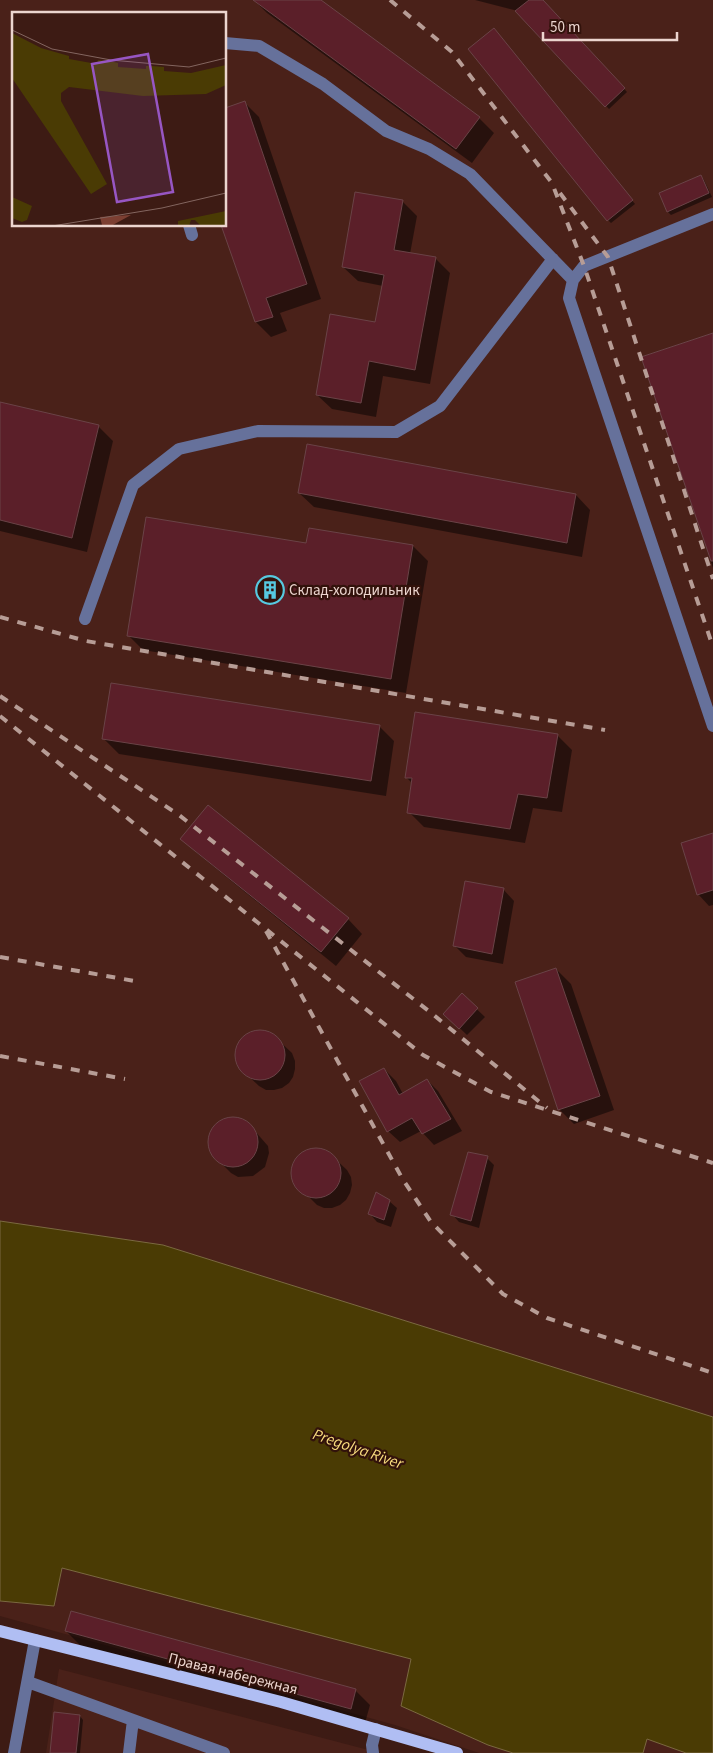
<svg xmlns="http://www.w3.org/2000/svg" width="713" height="1753" viewBox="0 0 713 1753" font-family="'Source Sans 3',sans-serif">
<rect width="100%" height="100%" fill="#3d1b14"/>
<path fill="#4a2119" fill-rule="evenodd" d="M0,0h713v1417l-550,-172 -163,-24zM14,14h211v211h-211z
M62,1568l350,91 -11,47 87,39 25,8h-34l-84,-28 -395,-109v-15l54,5z
M59,1669l321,84h-334z
M647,1739l39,14h-43z"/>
<path fill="#4a3b04" stroke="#7b6941" d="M0,1221l163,24 550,172v336h-27l-39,-14 -4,14h-130l-25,-8 -87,-39 10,-47 -349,-91 -8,38 -54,-5z"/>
<path fill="#0007" d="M254,0h64l161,118 15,15 -22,30 -205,-150z
M475,0h67l85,92 -18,17 -91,-98z
M497,33l138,171 -24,19 -3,-3z
M244,102l15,15 62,182 -41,14 7,18 -16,6 -15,-15 -34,-97h3v-116z
M701,176l3,4 8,17 -41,18 -3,-3z
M402,201l15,15 -7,38 25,4 15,15 -20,111 -47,-8 -7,41 -44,-8 -15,-14 59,-71 7,-38 -25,-5 -15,-14z
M713,334v234l-70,-210z
M0,403l98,23 15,15 -26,111 -87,-21z
M299,493l277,2 14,15 -8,47 -268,-50z
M307,544l106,2 15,15 -22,132 -263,-43 -15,-15z
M379,726l15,15 -8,55 -267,-42 -15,-15z
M557,735l15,15 -10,62 -29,-4 -8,35 -101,-16 -15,-15 4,-28 -7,-7z
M713,835v70l-4,1 -11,-12z
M182,838l166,81 14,15 -26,32 -139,-113z
M503,889l11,12 -11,63 -37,-7 -11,-11z
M556,969l15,15 43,126 -40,14 -15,-15z
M462,995l23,22 -18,18 -22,-21z
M253,1032h15l6,4 18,17 3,8v8l-2,8 -4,6 -7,5 -8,2h-8l-7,-4 -18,-17 -5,-14 5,-14z
M384,1069l12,12 7,13 24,-14 11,11 24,40 -28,14 -13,-14 -21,11 -12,-11z
M231,1118l8,1 8,3 21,24 1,7 -4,14 -12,9 -15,1 -7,-4 -18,-18 -3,-8 -1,-8 2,-8 5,-7 7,-4z
M313,1149l8,1 8,3 18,17 4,7 1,8 -2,8 -4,7 -6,5 -8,3h-8l-7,-3 -22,-22 -2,-15 2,-6 11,-11z
M487,1158l7,7 -15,63 -20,-6 -7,-8z
M389,1201l8,7 -6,19 -14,-5 -7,-8z
M66,1631l289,59 15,15 -5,18 -284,-77z
M80,1716l3,4 -3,33h-29z"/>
<path fill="#5b1f29" stroke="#6a4347" d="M253,0h68l159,117 -24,32z
M529,0h14l82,88 -20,19 -90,-96z
M494,28l139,172 -26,21 -139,-172z
M245,101l62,183 -41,14 7,19 -18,5 -34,-97h4v-117z
M701,175l8,18 -42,19 -8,-19z
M355,192l48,8 -9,50 42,7 -21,113 -46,-9 -8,42 -45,-8 14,-81 45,8 9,-47 -42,-8z
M713,333v228h-2l-70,-204z
M0,402l99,23 -27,113 -72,-18z
M307,444l269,50 -9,49 -269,-50z
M146,517l160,26 3,-15 104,17 -22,134 -264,-43z
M111,683l269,42 -9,56 -269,-42z
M415,712l143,22 -11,64 -29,-4 -8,35 -103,-16 5,-35h-7z
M208,805l141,113 -28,34 -141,-113z
M713,833v57l-16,5 -16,-52z
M465,881l39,7 -12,66 -39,-8z
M556,968l44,128 -42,14 -43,-128z
M462,993l16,15 -19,21 -16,-15z
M235 1055a25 25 0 1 1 50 0a25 25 0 1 1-50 0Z
M384,1068l15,27 28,-16 24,40 -29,15 -10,-16 -25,14 -28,-51z
M208 1142a25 25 0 1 1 50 0a25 25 0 1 1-50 0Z
M291 1173a25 25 0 1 1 50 0a25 25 0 1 1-50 0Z
M468,1152l20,4 -17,65 -21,-6z
M376,1192l14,8 -6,20 -16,-6z
M71,1611l285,78 -5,20 -286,-78z
M54,1712l26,3 -4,38h-26z"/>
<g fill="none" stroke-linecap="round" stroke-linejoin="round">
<path stroke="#66719b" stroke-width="12" d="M225,43l34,3 64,38 63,47 43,18 41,25 103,106
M713,214l-129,52 -11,14 -4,18 144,428
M189,225l3,10
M85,619l48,-134 46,-36 79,-18 138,1 44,-26 113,-147
M28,1682l196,71
M14,1753l21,-113
M129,1753l4,-33
M373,1753l-1,-8 4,-16"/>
<path stroke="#b0bef3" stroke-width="12" d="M0,1631l281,71 176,51"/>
<path stroke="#b79d96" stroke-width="4" stroke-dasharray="9 9" stroke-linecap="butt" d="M390,0l62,52 100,131 32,83 129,381
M560,193l48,64 105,322
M0,617l86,24 519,89
M0,696l179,119 251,197 117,96
M0,716l423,339 68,37 222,71
M266,931l136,247 29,44 72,72 44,24 166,55
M0,957l140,25
M0,1056l125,23"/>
</g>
<defs>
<symbol id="building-ring" viewBox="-11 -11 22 22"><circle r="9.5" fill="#32120b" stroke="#56c9e0" stroke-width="1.5"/><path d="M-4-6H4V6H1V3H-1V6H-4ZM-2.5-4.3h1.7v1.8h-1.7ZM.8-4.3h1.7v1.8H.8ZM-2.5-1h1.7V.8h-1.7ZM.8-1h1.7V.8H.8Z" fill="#56c9e0"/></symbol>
</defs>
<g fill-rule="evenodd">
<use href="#building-ring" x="254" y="574" width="32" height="32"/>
</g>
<g text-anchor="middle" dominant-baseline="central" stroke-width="4.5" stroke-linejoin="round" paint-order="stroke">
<g font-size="15" fill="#ecd5cf" stroke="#32120b" text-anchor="start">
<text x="289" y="590">Склад-холодильник</text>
</g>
<g font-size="15" fill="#ecd5cf" stroke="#32120b">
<text transform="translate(233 1674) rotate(14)">Правая набережная</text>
</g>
<g font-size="16" font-style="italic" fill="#f8dc7e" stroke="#32120b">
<text transform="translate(358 1449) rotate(19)">Pregolya River</text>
</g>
</g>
<g transform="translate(12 12)">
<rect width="214" height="214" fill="#3d1b14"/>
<path d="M119,203l-20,11 -9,-1 -2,-8z" fill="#7c3f32"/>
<path d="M0,21l29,15 28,8v3l28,5 1,-4 12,1 8,2v4l28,2v-3h6l12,1v4l27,2 35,-8v20l-20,9 -63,2 -74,-9 -8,6v8l46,83 -16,10 -79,-116zM0,185l20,9 -5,14 -5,2 -10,-4zM214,199v15h-25l-6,-6h-4l-2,6h-11v-5z" fill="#4a3b04"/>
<path fill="none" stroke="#83655f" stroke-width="1" d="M0,18l40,19 59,11 78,7 37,-9M40,214l110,-18 64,-15"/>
<path fill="#9756c3" fill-opacity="0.15" stroke="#9756c3" stroke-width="2.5" d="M136,42l25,138 -56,10 -25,-138z"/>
<rect width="214" height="214" fill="none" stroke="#ecd5cf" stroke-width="2.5"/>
</g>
<path d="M543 32v8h134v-8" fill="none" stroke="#ecd5cf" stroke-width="2.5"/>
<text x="550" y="32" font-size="15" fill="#ecd5cf" stroke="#32120b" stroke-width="4" paint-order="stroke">50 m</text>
</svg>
